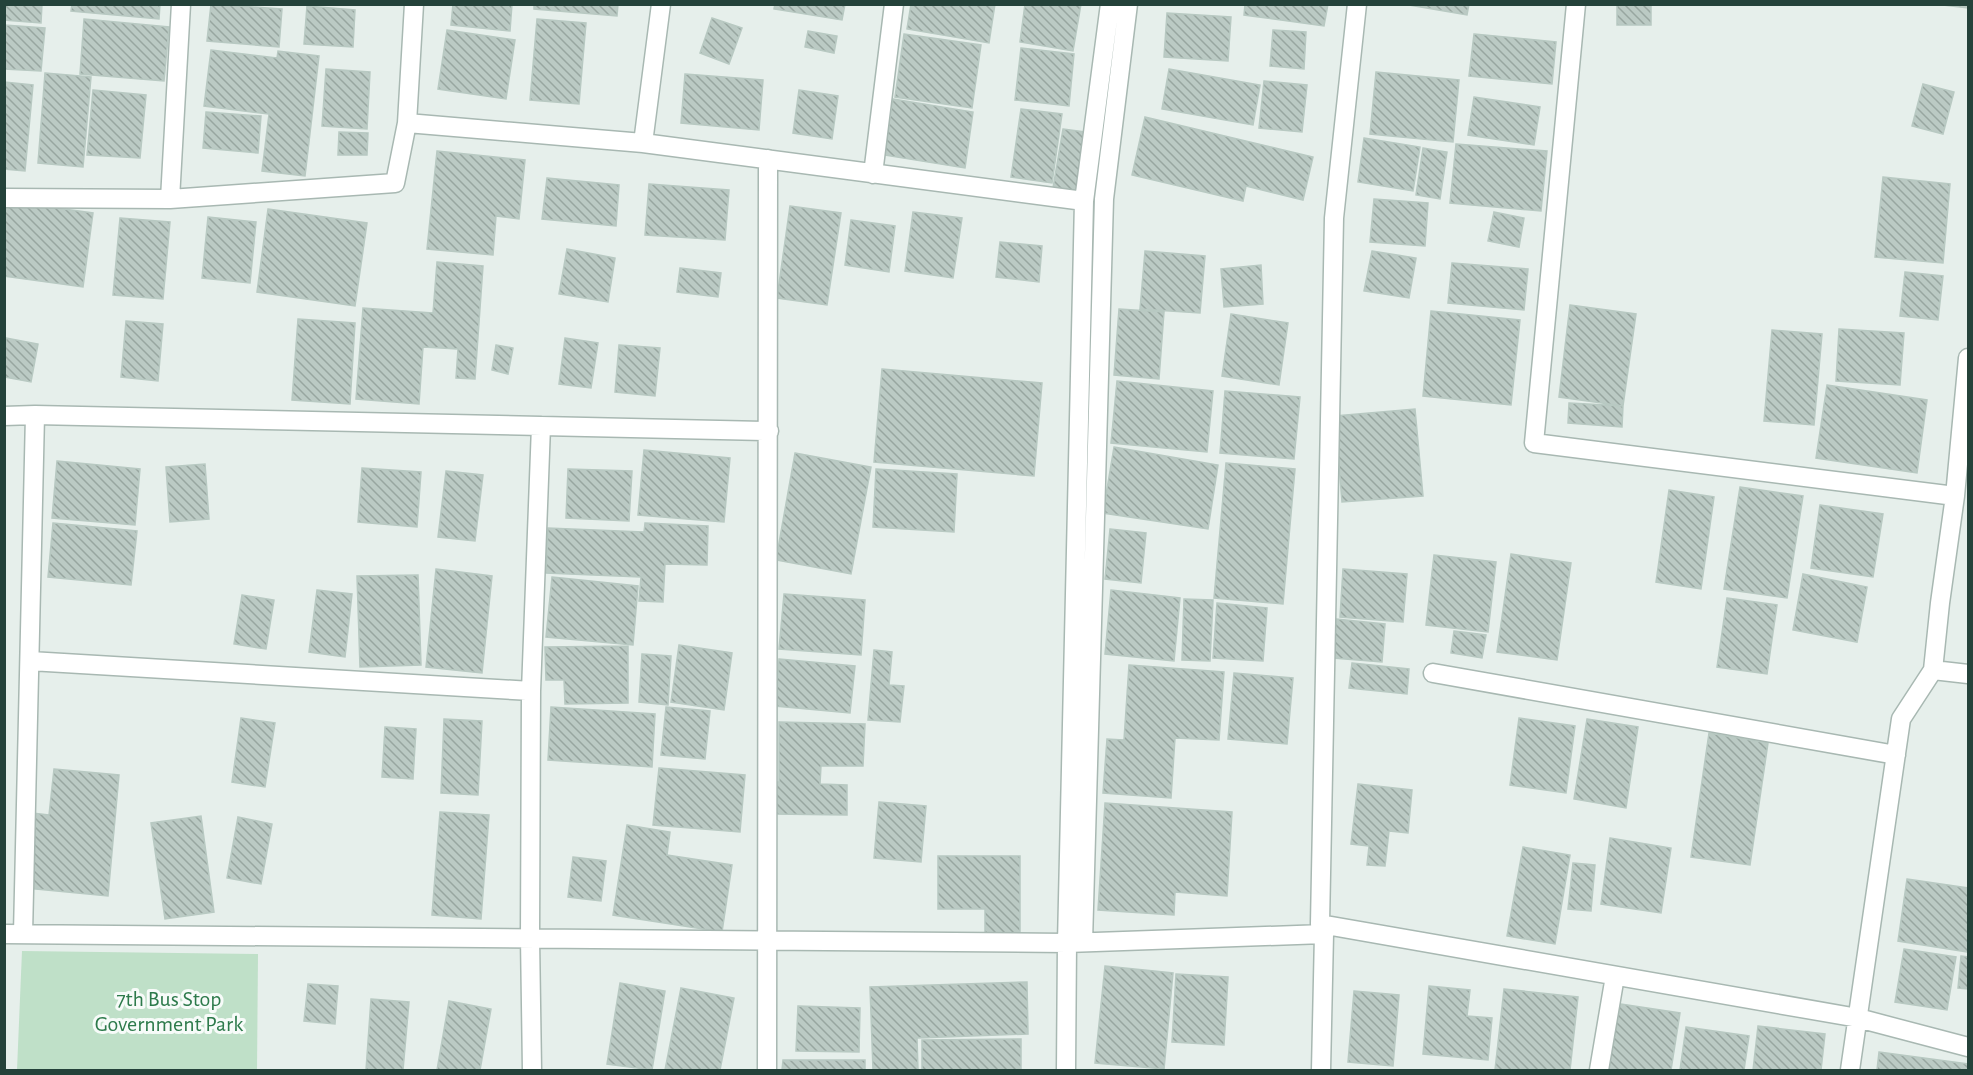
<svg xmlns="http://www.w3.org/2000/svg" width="1973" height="1075" viewBox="0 0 1973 1075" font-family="'Alegreya Sans',sans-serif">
<defs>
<pattern id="building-back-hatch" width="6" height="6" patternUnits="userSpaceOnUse" patternTransform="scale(1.5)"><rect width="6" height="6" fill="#bbcac4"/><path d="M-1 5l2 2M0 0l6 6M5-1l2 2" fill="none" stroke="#98a6a0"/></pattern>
</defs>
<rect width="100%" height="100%" fill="#e6efeb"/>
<path fill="#bfe0c8" d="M22,951l236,3 -1,116h-240z"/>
<path fill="url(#building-back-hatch)" stroke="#b8c9c2" stroke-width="1.5" d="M4,4h38l-1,19 -37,-3z
M72,4h88l-1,15 -88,-8z
M211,4l71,5 -3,38 -72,-6z
M453,4h59l-2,27 -59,-6z
M534,4h84l-1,12 -83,-7z
M775,4h70l-3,16 -68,-11z
M911,4h84l-6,39 -82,-14z
M1025,4h56l-8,47 -53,-9z
M1245,4h83l-4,22 -80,-11z
M1403,4h66l-2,11z
M1651,4v21h-34v-20z
M1934,4h34v4z
M307,6l48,4 -2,37 -49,-3z
M1167,13l64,4 -3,44 -64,-4z
M712,18l30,10 -13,36 -29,-11z
M84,19l85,8 -5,54 -84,-7z
M537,19l49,4 -7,81 -49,-4z
M4,25l41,3 -4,43 -37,-2z
M447,30l68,10 -9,59 -68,-10z
M1273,30l33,2 -2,37 -34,-3z
M808,31l29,5 -3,17 -29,-6z
M904,34l77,11 -9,63 -77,-11z
M1474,34l82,8 -4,42 -83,-8z
M1021,48l53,6 -5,52 -54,-6z
M211,50l66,8 1,-7 41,5 -14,120 -43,-5 7,-57 -65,-8z
M326,69l44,3 -3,57 -45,-3z
M1169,69l91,16 -7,40 -91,-16z
M1376,72l83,8 -6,62 -83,-8z
M45,73l46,4 -8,90 -45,-4z
M685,74l78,6 -4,50 -78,-7z
M1264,81l43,4 -5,47 -43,-4z
M4,82l29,3 -8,86 -21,-2z
M1923,84l31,8 -11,42 -31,-8z
M93,90l53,5 -6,63 -53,-3z
M799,90l39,6 -6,43 -39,-6z
M1474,97l66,10 -6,38 -66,-10z
M893,99l80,13 -8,56 -81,-13z
M1021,109l41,5 -10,69 -41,-6z
M206,112l55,4 -3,37 -55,-5z
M1145,117l168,40 -10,43 -57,-14 -3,15 -111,-26z
M1063,129l29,4 -11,60 -28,-5z
M339,132l29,1 -1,22h-29z
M1364,138l56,9 -7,44 -55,-9z
M1456,144l91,7 -6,60 -91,-8z
M1423,148l24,4 -7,47 -24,-4z
M437,151l88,9 -6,59 -23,-3 -3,39 -66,-6z
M1883,177l67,7 -7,79 -68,-6z
M547,178l72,7 -3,41 -74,-7z
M649,184l80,6 -4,50 -80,-5z
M1374,199l54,4 -3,43 -55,-4z
M4,201l89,12 -10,74 -79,-11z
M790,206l51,7 -14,92 -50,-7z
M268,209l99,14 -12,83 -98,-14z
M913,212l49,6 -9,60 -48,-7z
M1494,212l30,6 -5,29 -31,-6z
M208,217l48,5 -6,61 -48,-5z
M120,218l50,4 -7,77 -50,-4z
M851,220l44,6 -6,46 -44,-7z
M1000,242l42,4 -3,36 -43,-5z
M567,249l48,9 -7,44 -49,-8z
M1145,251l60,5 -5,57 -60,-4z
M1372,251l44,7 -7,40 -45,-7z
M437,262l46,4 -8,113 -19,-1 2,-29 -35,-2 -4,57 -63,-5 7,-91 70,5z
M1452,263l76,6 -4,41 -76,-7z
M1261,265l2,39 -39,3 -3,-38z
M680,268l41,5 -3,24 -41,-5z
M1905,272l38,4 -5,44 -38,-4z
M1570,305l66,9 -13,92 -64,-9z
M1119,309l45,3 -5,67 -45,-4z
M1431,311l89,9 -9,85 -88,-9z
M1231,314l57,9 -9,62 -57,-9z
M298,319l57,4 -5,81 -58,-4z
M126,321l37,3 -5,57 -37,-4z
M1839,329l65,4 -4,52 -64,-4z
M1772,330l50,4 -8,91 -50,-4z
M6,338l32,6 -7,38 -27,-5z
M565,338l33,5 -7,45 -32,-4z
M496,345l17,3 -5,26 -16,-4z
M619,345l41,3 -5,48 -40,-4z
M882,369l160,14 -8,93 -160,-14z
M1117,381l96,10 -6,61 -96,-9z
M1827,385l100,15 -10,73 -101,-15z
M1225,391l75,6 -6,62 -74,-6z
M1569,403l54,3 -1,21 -54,-4z
M1415,409l8,87 -81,6 -7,-86z
M1114,447l104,18 -10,64 -105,-16z
M644,450l86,8 -6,64 -86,-7z
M795,453l76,14 -20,107 -75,-14z
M57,461l83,8 -5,56 -83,-7z
M1226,463l69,6 -12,135 -69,-6z
M205,464l4,55 -39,3 -4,-55z
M362,468l59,4 -4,55 -59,-5z
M568,469l64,2 -3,50 -63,-3z
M876,469l81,5 -3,58 -81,-5z
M446,471l37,4 -8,66 -37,-4z
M1740,487l63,9 -16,102 -63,-9z
M1669,490l45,7 -13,92 -45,-7z
M1820,505l63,9 -10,63 -62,-9z
M53,523l84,8 -6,54 -83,-8z
M645,523l63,3 -1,39 -42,-1 -2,38 -24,-1 2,-24 -95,-4 2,-45 96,4z
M1110,529l36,4 -5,50 -36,-4z
M1511,554l60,9 -14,97 -60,-8z
M1434,555l62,7 -8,70 -62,-7z
M436,569l56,7 -10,97 -56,-6z
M1343,569l64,5 -4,48 -63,-5z
M1803,574l64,13 -10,55 -64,-12z
M418,575l3,90 -61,2 -3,-91z
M552,577l86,9 -5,59 -87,-8z
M317,590l35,4 -7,63 -36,-5z
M1111,590l69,8 -6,63 -69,-7z
M784,594l81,6 -4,55 -82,-6z
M242,595l32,5 -8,49 -32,-5z
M1727,598l50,7 -10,69 -50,-7z
M1184,599l29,1 -3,61 -28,-1z
M1217,603l50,5 -4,53 -50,-3z
M1336,619l49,5 -3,38 -49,-4z
M1454,631l32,4 -4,23 -31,-5z
M679,645l53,8 -8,57 -53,-8z
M628,646v57l-63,1 -1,-24h-18l-1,-33z
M874,650l18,2 -3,33 15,1 -4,36 -32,-2z
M642,654l29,2 -3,49 -29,-3z
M779,659l76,7 -5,47 -75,-7z
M1352,663l57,6 -2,25 -58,-6z
M1129,665l95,7 -5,68 -44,-2 -4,60 -68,-5 4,-54 17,1z
M1234,673l59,5 -6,66 -59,-5z
M551,707l104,7 -3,53 -104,-7z
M666,707l44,4 -5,48 -44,-4z
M241,718l34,5 -10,64 -33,-5z
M1519,718l56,8 -9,67 -56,-8z
M444,719l38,2 -4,74 -37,-2z
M1587,719l51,8 -12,81 -52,-9z
M779,722l86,2 -2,42h-42l-1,18 27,1v30l-74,-1 1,-32h5z
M385,727l31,2 -3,50 -31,-2z
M1709,733l59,10 -18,122 -59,-8z
M659,768l86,7 -5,57 -87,-7z
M54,769l65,6 -11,121 -82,-8 7,-75 16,2z
M1358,784l54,6 -4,43 -19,-2 -4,35 -18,-1 2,-19 -18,-2z
M879,802l47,4 -5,56 -47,-4z
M1105,803l127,9 -5,84 -52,-4 -1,23 -76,-5z
M440,812l49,3 -8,104 -49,-4z
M201,816l13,96 -49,7 -14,-96z
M238,817l34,7 -11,60 -34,-6z
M627,825l43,7 -3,23 65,10 -10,67 -109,-17z
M1610,838l61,10 -10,65 -60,-9z
M1523,847l47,8 -15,89 -48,-8z
M938,856h82v81h-35v-28h-47z
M573,857l33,4 -5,40 -33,-4z
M1573,863l22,2 -4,46 -23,-2z
M1907,879l61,9v64l-70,-11z
M1904,949l52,8 -9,53 -52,-8z
M1961,956l7,1v32l-10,-1z
M1105,966l68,7 -9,96 -69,-6z
M1176,974l52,3 -4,68 -52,-3z
M1027,982l1,52 -111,4 1,32h-45l-3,-83z
M620,983l45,8 -13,79 -45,-6z
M308,984l30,2 -3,38 -31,-3z
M1429,986l41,4 -3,26 25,2 -4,42 -65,-6z
M681,988l53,10 -14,72h-55z
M1504,989l74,8 -8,73h-75z
M1354,991l45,4 -6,71 -45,-4z
M371,999l38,3 -6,68h-37z
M449,1001l42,8 -11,61h-43z
M1614,1003l66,10 -9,57h-68z
M798,1006l62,2 -1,44 -63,-1z
M1758,1026l67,8 -4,36h-68z
M1686,1027l63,9 -5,34h-64z
M1021,1039v31h-99v-30z
M1879,1052l89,12v6h-91z
M783,1060h82v10h-83z"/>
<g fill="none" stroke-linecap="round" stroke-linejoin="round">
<defs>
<path id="minor" d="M1576,4l-42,439 421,53
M407,123l7,-119
M643,143l18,-139
M873,174l21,-170
M4,198l166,1 225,-16 12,-60 236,20 441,58
M170,199l11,-195
M4,416l31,-1
M30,661l501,30
M1933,670l7,-67 15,-107 13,-138
M1433,673l463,82
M1320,924l538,94 110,29
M4,934l1063,9 257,-9 -4,-10 14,-706 23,-214
M23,934l12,-519 734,16
M1083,942l21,-743 24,-195
M532,1070l-2,-132 1,-247 10,-265
M767,1070l1,-911
M1066,1070l1,-127 17,-742 26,-197
M1321,1070l3,-136
M1599,1070l16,-94
M1850,1070l51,-351 32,-49 35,4"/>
</defs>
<use href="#minor" stroke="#a8b8b2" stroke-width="21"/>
<use href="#minor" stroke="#fff" stroke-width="18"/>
</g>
<g text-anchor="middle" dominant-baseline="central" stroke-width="6" stroke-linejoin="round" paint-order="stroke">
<g font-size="22" fill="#2d7a4b" stroke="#f7fbf9">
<text x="169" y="999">7th Bus Stop<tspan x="169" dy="25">Government Park</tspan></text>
</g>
</g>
<rect width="1973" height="1075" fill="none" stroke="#24423a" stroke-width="12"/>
</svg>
